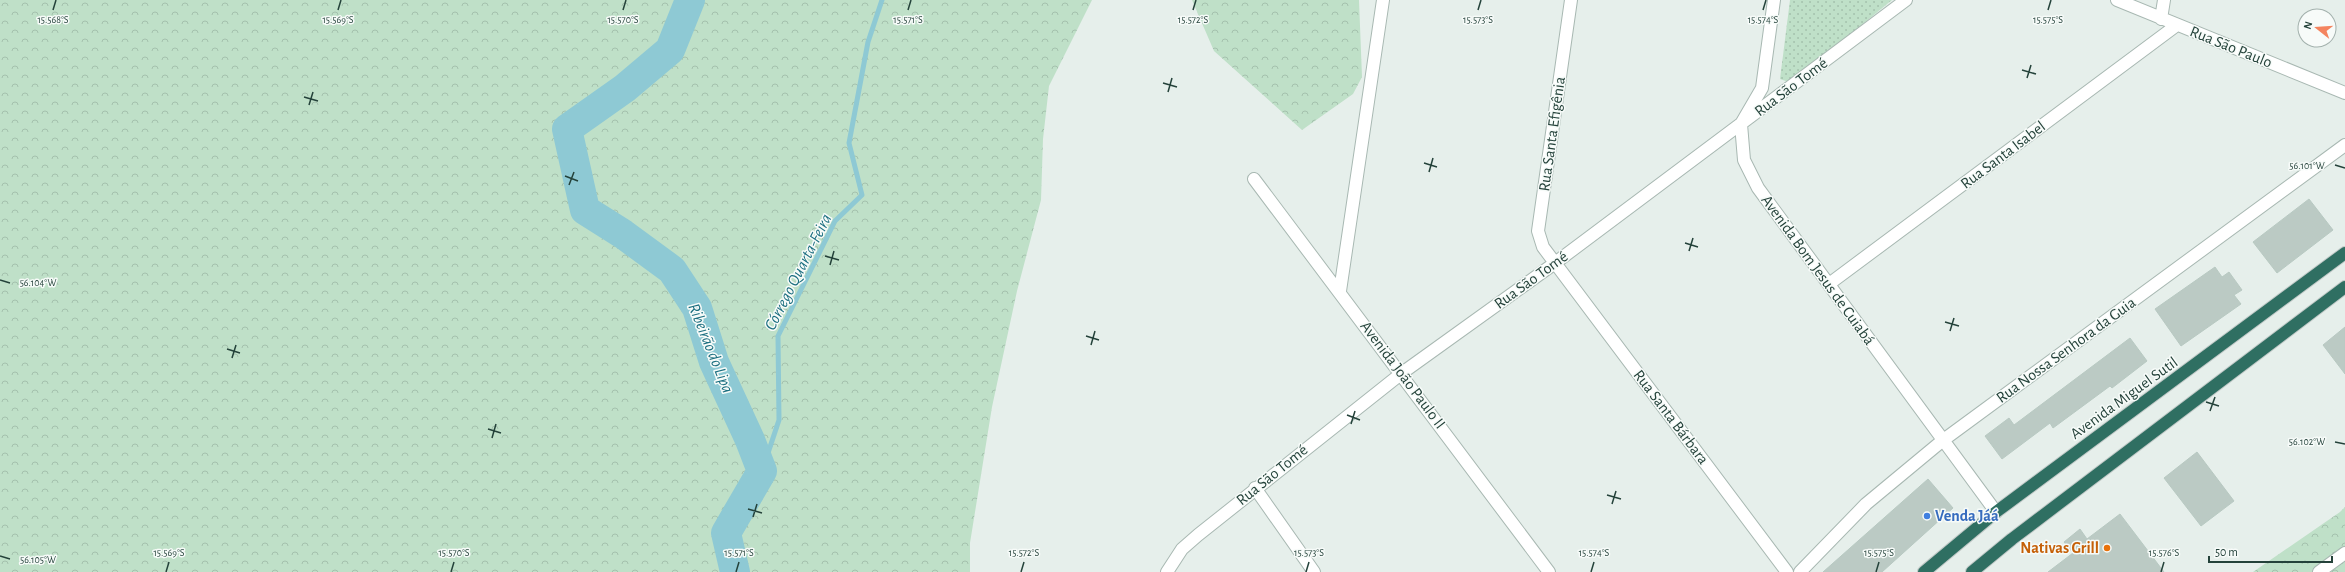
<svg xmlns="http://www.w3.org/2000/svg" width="2345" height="572" viewBox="0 0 2345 572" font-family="'Alegreya Sans',sans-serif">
<defs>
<pattern id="forest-crowns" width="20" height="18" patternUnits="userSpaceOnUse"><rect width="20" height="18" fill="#bfe0c8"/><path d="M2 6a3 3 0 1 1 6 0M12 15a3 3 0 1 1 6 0" fill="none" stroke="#a4c1ad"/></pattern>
<pattern id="park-dots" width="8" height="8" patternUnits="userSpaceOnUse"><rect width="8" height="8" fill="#bfe0c8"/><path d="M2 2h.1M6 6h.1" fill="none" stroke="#a4c1ad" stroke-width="1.8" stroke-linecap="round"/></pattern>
</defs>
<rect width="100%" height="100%" fill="#e6efeb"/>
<path fill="url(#forest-crowns)" d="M0,0h1092l-43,86 -6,53 -2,61 -24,91 -25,116 -22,136v29h-970z
M1192,0h167l3,77 -9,17 -51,36 -88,-79z
M2345,507v65h-92l87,-60z"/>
<path fill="url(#park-dots)" d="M1790,0h102l-101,83 -11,-4z"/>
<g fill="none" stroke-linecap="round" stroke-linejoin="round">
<path stroke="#8ec9d4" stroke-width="5" d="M762,471l17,-51 -1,-84 57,-115 27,-26 -13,-52 19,-101 14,-42"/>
<path stroke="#8ec9d4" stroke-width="30" d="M690,0l-20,50 -45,38 -58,41 18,81 38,24 49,36 25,38 17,54 36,78 12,31 -36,62 9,39"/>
</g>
<path fill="#bbcac4" stroke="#b8c9c2" d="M2309,199l24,31 -56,43 -24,-31z
M2215,267l7,10 7,-5 13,18 -8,5 7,9 -60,42 -26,-37z
M2345,327v47l-22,-29z
M2130,338l17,23 -35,27 -2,-2 -57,42 -3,-5 -48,36 -17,-23 24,-18 5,7z
M2197,452l37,49 -33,25 -37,-48z
M1928,479l25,29 -71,64h-59z
M2120,514l44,58h-116l25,-19 -9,-11 16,-13 7,10z"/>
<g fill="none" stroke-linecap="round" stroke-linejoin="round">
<defs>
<path id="minor" d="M1571,0l-33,231 5,16 244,325
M1774,0l-12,88 -21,36 3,36 14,28 238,324
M2117,0l228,93
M2161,19l3,-19
M1254,179l295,393
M1829,284l348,-259
M1340,291l43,-291
M1255,488l59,84
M1167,572l15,-23 16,-14 204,-162 153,-110 351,-263
M1800,572l66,-68 76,-63 403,-296
M2319,572l26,-19"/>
<path id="highway" d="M1924,572l72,-60 349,-259
M1972,572l40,-33 333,-252"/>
</defs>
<use href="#minor" stroke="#a8b8b2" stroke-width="14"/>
<use href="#highway" stroke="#c2cac8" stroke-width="14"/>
<use href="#minor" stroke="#fff" stroke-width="12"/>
<use href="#highway" stroke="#2f6f62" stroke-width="12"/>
</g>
<path fill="none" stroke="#24423a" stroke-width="1.5" d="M53,10l3,-10M338,10l3,-10M623,10l3,-10M908,10l3,-10M1193,10l3,-10M1478,10l3,-10M1763,10l3,-10M2048,10l3,-10M2022,70l14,4M2027,78l4,-13M1163,83l14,4M1168,92l4,-14M304,97l14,4M309,105l4,-13M1424,163l13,4M2335,165l10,3M1429,172l4,-14M565,176l13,5M569,185l5,-13M1685,243l13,4M1689,251l4,-13M825,256l14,4M830,265l4,-14M0,280l10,3M1945,322l14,4M1950,331l4,-13M1086,336l13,4M1091,345l4,-14M227,349l13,4M232,358l4,-13M2206,402l13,4M2210,411l5,-14M1347,415l13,5M1351,424l4,-13M488,429l13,4M492,438l4,-14M2335,442l10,2M1607,495l14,4M1612,504l4,-13M748,509l14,4M753,517l4,-13M0,556l10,3M166,572l3,-10M451,572l3,-10M736,572l3,-10M1021,572l3,-10M1306,572l3,-10M1591,572l3,-10M1876,572l3,-10M2161,572l3,-10"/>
<circle fill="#3f7fe0" stroke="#f7fbf9" stroke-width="1.5" cx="1927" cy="516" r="4"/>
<circle fill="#e8710a" stroke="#f7fbf9" stroke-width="1.5" cx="2107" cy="548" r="4"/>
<g text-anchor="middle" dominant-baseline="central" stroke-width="3" stroke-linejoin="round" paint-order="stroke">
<g font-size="16" fill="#24423a" stroke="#f7fbf9">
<text transform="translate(2231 47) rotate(22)">Rua São Paulo</text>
<text transform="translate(1791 87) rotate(-37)">Rua São Tomé</text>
<text transform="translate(1552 134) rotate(-82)">Rua Santa Efigênia</text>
<text transform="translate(2003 155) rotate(-37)">Rua Santa Isabel</text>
<text transform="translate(1818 270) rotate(54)">Avenida Bom Jesus de Cuiabá</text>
<text transform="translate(1531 280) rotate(-36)">Rua São Tomé</text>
<text transform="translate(2066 350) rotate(-36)">Rua Nossa Senhora da Guia</text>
<text transform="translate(1403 375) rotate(53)">Avenida João Paulo II</text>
<text transform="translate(2124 398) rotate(-36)">Avenida Miguel Sutil</text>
<text transform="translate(1671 417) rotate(53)">Rua Santa Bárbara</text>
<text transform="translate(1272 475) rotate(-39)">Rua São Tomé</text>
</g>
<g font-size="16" font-weight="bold" fill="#366cbe" stroke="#f7fbf9" text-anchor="start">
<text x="1935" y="516">Venda Jáá</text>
</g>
<g font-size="16" font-weight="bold" fill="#c56008" stroke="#f7fbf9" text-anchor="end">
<text x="2099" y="548">Nativas Grill</text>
</g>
<g font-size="17" font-style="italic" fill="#1c6f80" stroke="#f7fbf9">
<text transform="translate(798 272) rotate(-63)">Córrego Quarta-Feira</text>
<text transform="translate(711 348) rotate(68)">Ribeirão do Lipa</text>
</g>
</g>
<g font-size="10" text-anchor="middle" fill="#24423a" stroke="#f7fbf9" stroke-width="3" stroke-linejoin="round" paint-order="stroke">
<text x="53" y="23">15.568°S</text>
<text x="338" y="23">15.569°S</text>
<text x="623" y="23">15.570°S</text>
<text x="908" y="23">15.571°S</text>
<text x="1193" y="23">15.572°S</text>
<text x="1478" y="23">15.573°S</text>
<text x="1763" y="23">15.574°S</text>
<text x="2048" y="23">15.575°S</text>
<text x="2307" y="169">56.101°W</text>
<text x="38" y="286">56.104°W</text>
<text x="2307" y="445">56.102°W</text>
<text x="169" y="556">15.569°S</text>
<text x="454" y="556">15.570°S</text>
<text x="739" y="556">15.571°S</text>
<text x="1024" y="556">15.572°S</text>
<text x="1309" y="556">15.573°S</text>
<text x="1594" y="556">15.574°S</text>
<text x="1879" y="556">15.575°S</text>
<text x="2164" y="556">15.576°S</text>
<text x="38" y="563">56.105°W</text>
</g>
<g transform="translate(2317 28) rotate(287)"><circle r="19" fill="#f7fbf9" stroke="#a3b1ad"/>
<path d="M0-3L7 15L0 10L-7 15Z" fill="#f4845f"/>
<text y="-6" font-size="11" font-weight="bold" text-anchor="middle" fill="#24423a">N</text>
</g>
<path d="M2209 556v6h123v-6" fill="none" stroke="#24423a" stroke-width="2"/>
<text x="2215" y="556" font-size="12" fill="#24423a" stroke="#f7fbf9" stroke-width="3" paint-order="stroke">50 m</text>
</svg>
